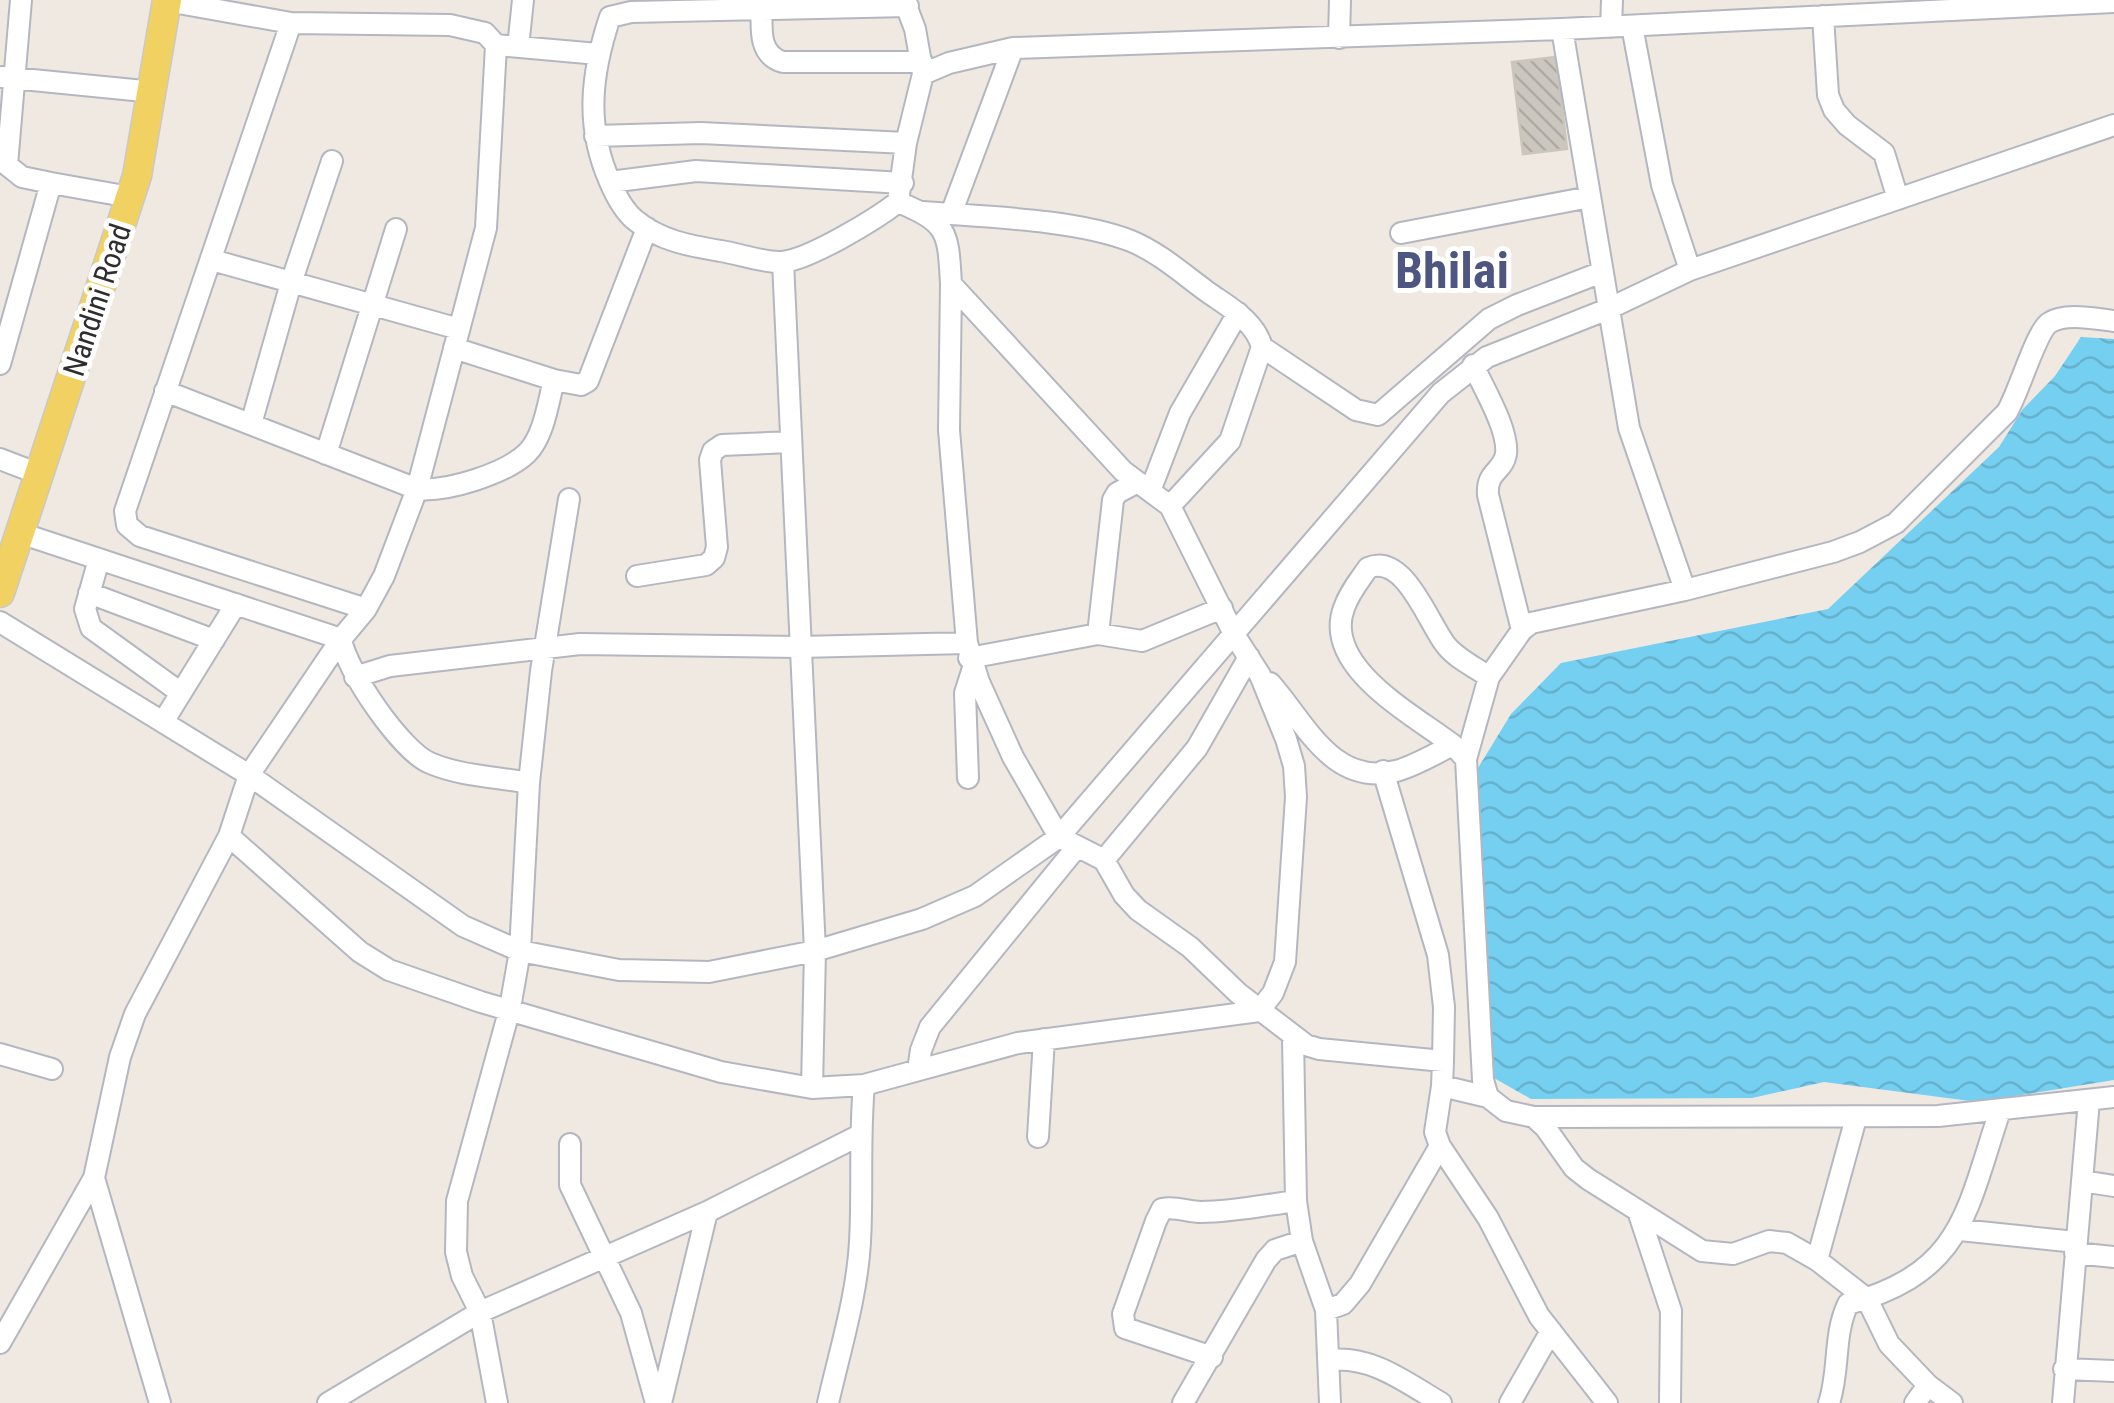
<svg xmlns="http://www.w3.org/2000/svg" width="2114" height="1403" viewBox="0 0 2114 1403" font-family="'Roboto Condensed',sans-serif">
<defs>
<pattern id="water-waves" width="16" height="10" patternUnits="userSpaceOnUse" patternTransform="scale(2.5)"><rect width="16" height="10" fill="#75cff0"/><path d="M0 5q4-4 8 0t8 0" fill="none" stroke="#66b2ce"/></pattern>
<pattern id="building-back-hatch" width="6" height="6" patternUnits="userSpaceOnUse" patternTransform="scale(2.5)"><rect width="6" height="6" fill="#cbc7bf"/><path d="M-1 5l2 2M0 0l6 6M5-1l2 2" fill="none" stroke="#afaba4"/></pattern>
</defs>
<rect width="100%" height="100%" fill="#efe9e1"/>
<path fill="url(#water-waves)" d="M2081,337l33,2v741l-136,22 -154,-20 -72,16 -221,1 -37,-21 -19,-305 36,-59 50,-51 267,-54 171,-162 24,-38 32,-33z"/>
<path fill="url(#building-back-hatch)" stroke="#cbc5ba" stroke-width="2.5" d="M1556,57l11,92 -44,5 -11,-92z"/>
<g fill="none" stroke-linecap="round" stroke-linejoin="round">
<defs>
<path id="minor" d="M21,0l-14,165 15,12 29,6
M762,0c0,24 -6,54 21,62h139
M904,0l11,29 8,45 -17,69 -8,59c-22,17 -89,58 -116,60 -18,1 -42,-8 -61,-11 -30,-5 -61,-10 -86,-31 -11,-9 -19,-24 -25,-38 -25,-56 -19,-108 0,-165l21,-5 277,-6
M1823,16l5,79 6,15 13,15 37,28 14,46
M291,23l-166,488 2,14 13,11 226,73
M1632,26l30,159 28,85
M1611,27l1,-27
M1562,29l67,399 56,162
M1339,38l1,-38
M496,45l102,9
M518,47l5,-47
M923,74l26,-11 64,-15 549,-19 552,-27
M2,77l152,15
M595,136l106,-3 205,10
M610,182l86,-11 207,12
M923,212c61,5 152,7 208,29 29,12 53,34 78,52 20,14 46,28 53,54l-32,94 -60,65
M951,214l62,-166
M1401,233l189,-36
M212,260l247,69
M783,262l32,689 -3,137
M951,284l-2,146 18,213 12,39 34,75 46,80 45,23 20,35 14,15 52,37 48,46 68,52 13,4 124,12 -1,25 46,11
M1262,347l94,63 22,5 111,-96 28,-14 85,-33
M454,348l100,32
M0,364l51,-181 79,14
M1473,365c10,22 36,65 33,89 -3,18 -20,17 -18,41l34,135
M165,391l252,98c30,3 88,-15 110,-36 17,-17 21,-50 27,-73l27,5 7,-4 59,-153
M251,424l40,-141 41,-122
M326,454l70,-225
M0,459l39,15
M1150,491l30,-78 58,-100
M20,533l321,106c5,31 60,112 89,124 30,13 67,14 99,20
M99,559l-14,50 6,19 90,65
M637,576l69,-11 8,-7 3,-11 -7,-87 3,-9 9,-6 69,-3
M89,593l125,47
M0,622l249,153 214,151 57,25 99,19 90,2 106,-21 107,-32 53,-23 84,-59 382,-444 46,-36 121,-48 82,-39 424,-145
M1098,634l15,-134 4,-7 21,-11
M969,658l129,-24 44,7 80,-33
M355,677l35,-11 190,-22 220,3 167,-4
M1270,683c35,39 62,104 126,88 19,-5 40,-18 57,-26
M163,722l73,-118
M1466,759l-13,-14c-39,-30 -131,-78 -109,-137 5,-15 15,-27 24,-40 36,-16 60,54 77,76 10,14 30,23 44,33
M1383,771l55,184 6,52 -1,54
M968,778l-3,-85 8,-25
M229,836l131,116 29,18 92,32 240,70 91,16 52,-3 154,-42 241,-32 14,-18 12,-31 11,-165 -2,-31 -8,-27 -26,-64 -25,-39 -65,-130 -47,-35 -172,-187c-3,-52 -2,-61 -53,-82
M1104,860l93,-112 52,-91
M1293,1038l3,163 6,40 24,69 4,93
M0,1054l52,15
M918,1070l3,-20 9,-23 146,-179
M1442,1086l-7,46 5,14 48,72 51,98 68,87
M1534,1117l404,-1 176,-19
M1038,1137l6,-98
M570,1144v41l61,128 25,90
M94,1178l66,225
M2082,1181l32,5
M1638,1211l33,100 -1,92
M1960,1230l116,12
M2075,1253l39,4
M1817,1260l39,-142
M1326,1310l17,-6 17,-20 80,-138
M0,1343l94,-165 26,-121 15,-43 94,-178 20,-61 92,-136 25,-30 18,-33 33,-87 69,-261 10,-183 -11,-12 -35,-8 -159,-2 -124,-22
M1212,1357l-87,-29 -2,-14 33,-93 6,-12c14,-3 26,3 39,3 32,0 64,-7 95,-11
M1330,1360c43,-4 75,22 111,43
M2064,1369l50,2
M328,1403l152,-91 227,-100 153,-77
M497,1403l-17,-91 -18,-36 -6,-24 1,-51 53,-193 10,-57 9,-168 12,-112 28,-172
M661,1403l46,-191
M828,1403c12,-53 29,-107 32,-161 3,-53 -1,-104 4,-157
M1183,1403l83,-143 9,-10 27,-9
M1510,1403l41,-72
M1829,1403c11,-33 4,-68 19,-99 116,-32 118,-93 152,-193
M1915,1403l13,-18
M1952,1403l-24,-18 -39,-41 -22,-45 -50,-39 -30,-17 -18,-2 -36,13 -31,-3 -114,-72 -14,-11 -29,-41 -11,-10 -28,-6 -18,-14 -5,-17 -17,-321 23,-82 33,-47 9,-7 154,-33 148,-38 27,-10 36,-19 111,-111c12,-20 29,-80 42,-89 16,-11 47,-4 65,-2
M2063,1403l26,-303"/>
<path id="major" d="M0,593l137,-417 30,-176"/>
</defs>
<use href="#minor" stroke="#b4b7c1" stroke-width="24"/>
<use href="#major" stroke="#c9c9c9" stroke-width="31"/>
<use href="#minor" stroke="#fff" stroke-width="20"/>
<use href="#major" stroke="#f2d163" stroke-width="28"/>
</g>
<g text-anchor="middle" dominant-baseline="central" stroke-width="10" stroke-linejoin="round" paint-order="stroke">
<g font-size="30" fill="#2e2e2e" stroke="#fff">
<text transform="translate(97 300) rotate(-72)">Nandini Road</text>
</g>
<g font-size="50" font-weight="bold" fill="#4d5680" stroke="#fff">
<text x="1452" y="271">Bhilai</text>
</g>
</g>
</svg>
